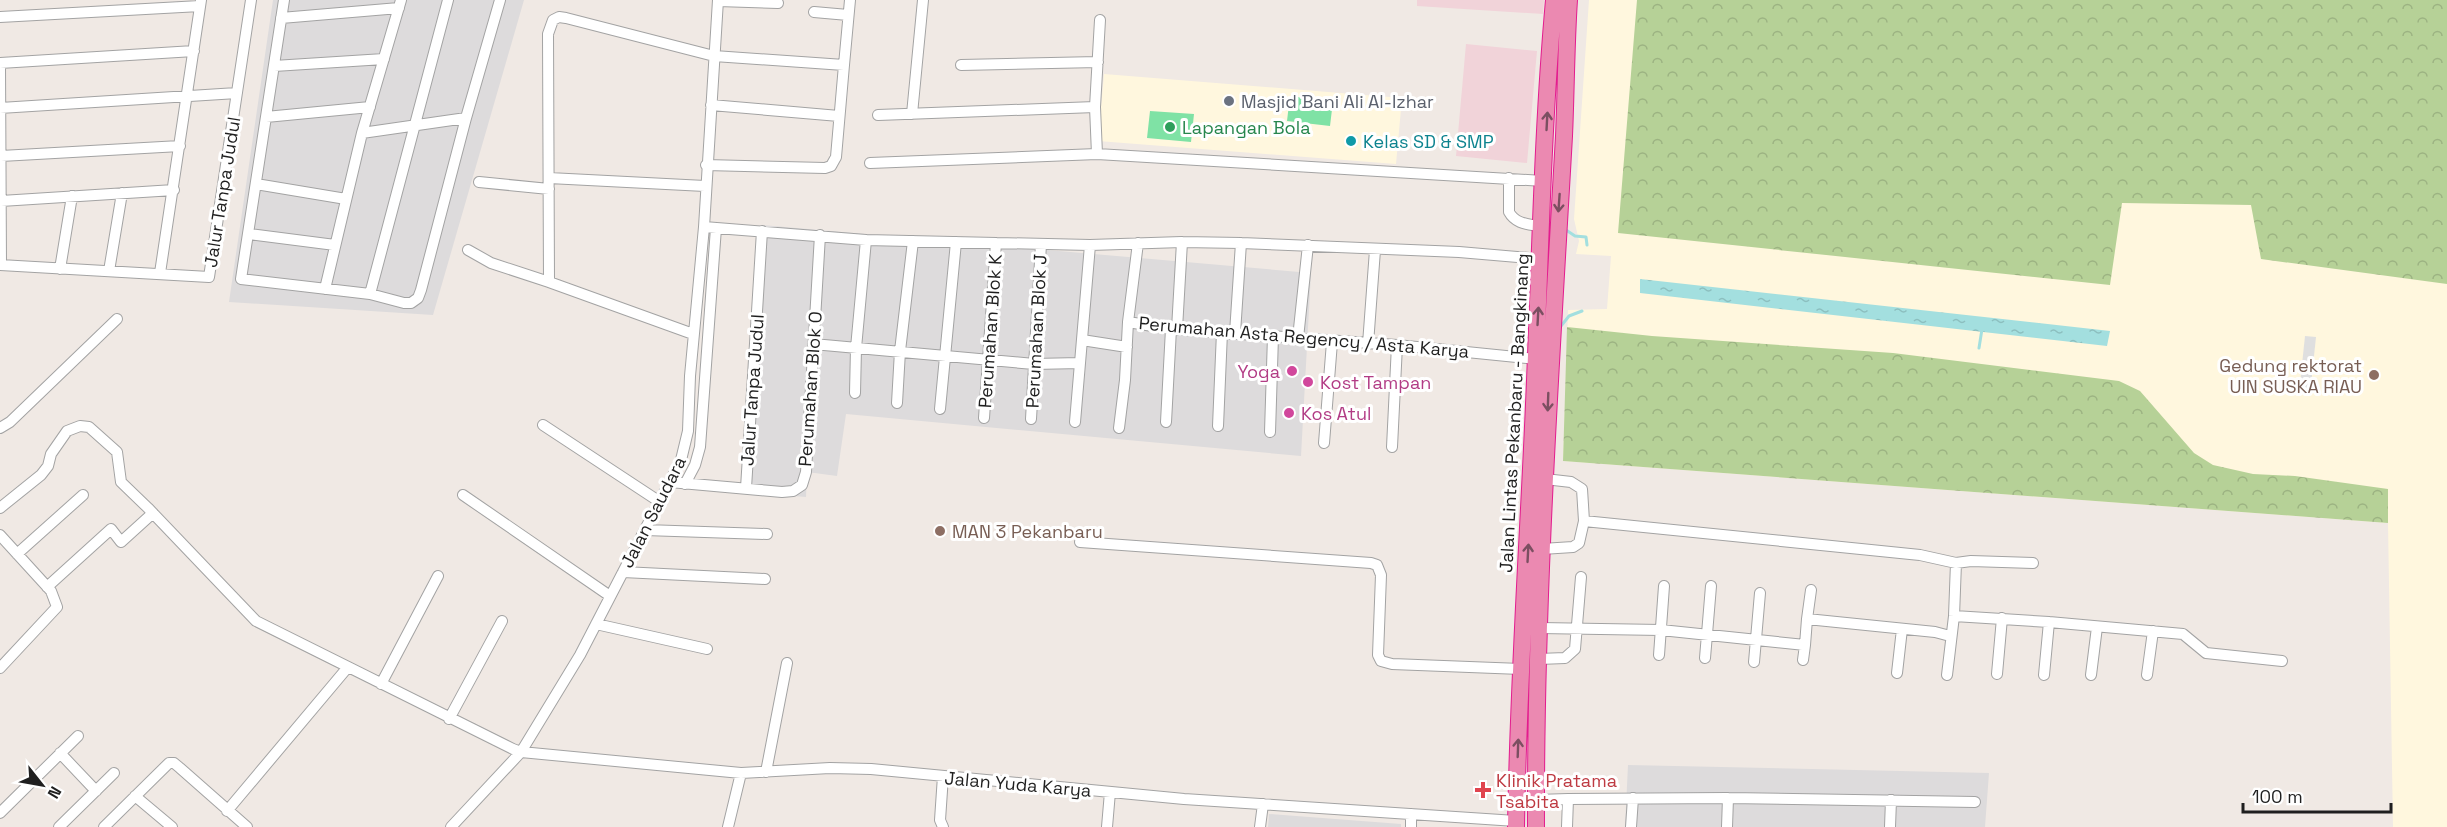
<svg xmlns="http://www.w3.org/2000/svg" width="2447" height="827" viewBox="0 0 2447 827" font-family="'Space Grotesk',sans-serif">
<defs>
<pattern id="forest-crowns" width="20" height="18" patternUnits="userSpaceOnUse" patternTransform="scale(1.5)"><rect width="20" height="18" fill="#b6d197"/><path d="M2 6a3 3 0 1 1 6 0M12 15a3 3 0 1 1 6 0" fill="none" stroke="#9cb382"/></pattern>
<pattern id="water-ripples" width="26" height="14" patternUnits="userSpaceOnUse" patternTransform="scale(1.5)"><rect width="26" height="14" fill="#a3dfdf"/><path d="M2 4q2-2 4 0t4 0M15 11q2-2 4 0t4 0" fill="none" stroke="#8cbfbf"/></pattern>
</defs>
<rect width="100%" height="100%" fill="#f0e9e4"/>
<path fill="#dddbdc" d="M273,0h251l-91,315 -204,-13z
M762,225l549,48 -10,183 -455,-42 -9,62 -30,-4 -1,25 -61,-5z
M1628,765l361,8 -4,54h-360z
M1269,814l132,10v3h-133z"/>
<path fill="#f1d3d9" d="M1417,0h127l-1,14 -126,-8z
M1466,44l71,7 -10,112 -71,-7z"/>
<path fill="#fff7de" d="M1589,0h858v827h-54l-5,-304 -825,-62 5,-151 39,-1 4,-53 -35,-2 3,-13 -5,-22z
M1104,74l298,24 -6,66 -298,-23z"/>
<path fill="url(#forest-crowns)" d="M1637,0h810v284l-186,-25 -10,-54 -129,-2 -12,82 -492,-52z
M1567,327l85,9 241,17 226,28 21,10 54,62 19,12 40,9 42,2 93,13v34l-825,-62z"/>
<path fill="#7fe2a5" d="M1290,96l43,5 -3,25 -43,-5z
M1150,111l44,3 -3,28 -44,-4z"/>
<path fill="#dfdfdf" d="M2305,336l11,1 -6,57 -11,-1z"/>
<path fill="url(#water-ripples)" d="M1640,279l470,52 -3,15 -467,-53z"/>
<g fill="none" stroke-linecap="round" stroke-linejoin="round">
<path stroke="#a3dfdf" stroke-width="3" d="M1566,230l9,6 11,1 1,8
M1561,326l8,-10 13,-5
M1979,348l3,-19"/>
<defs>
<path id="minor" d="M284,0l-43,279 129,15 34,9h7l7,-5 3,-8 45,-172 34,-118
M718,1l60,2
M814,12l34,3
M0,17l200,-11
M281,18l118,-10
M0,63l194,-12
M844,65l6,-65
M961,65l137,-3
M0,66l1,199
M274,66l110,-7
M711,105l128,11
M0,108l237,-15
M912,114l11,-114
M878,115l217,-8
M266,117l104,-10
M362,133l104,-15
M1097,154l446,27
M1,156l179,-10
M870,163l227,-9 -2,-47 5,-87
M549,178l156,8
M1509,178v34c7,13 21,12 34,15
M479,182l70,7
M256,184l90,15
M1,201l173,-11
M704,227l162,13 224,5 92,-3 59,1 218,9 82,7
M249,234l86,11
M468,250l23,13 58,19
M0,265l209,12 42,-277
M60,269l12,-73
M109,271l13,-78
M160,273l41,-273
M325,289l37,-156 39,-133
M370,294l78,-294
M1128,322l10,-79
M1177,329l5,-87
M1235,333l6,-90
M693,334l-144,-52 -1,-248 5,-14 6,-3 7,1 148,38 130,9 -8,92 -5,9 -6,2 -119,-3
M1298,338l10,-93
M1082,340l45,7
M813,344l221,20 46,-1
M1368,344l7,-94
M855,393l1,-45 10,-108
M897,403l3,-52 13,-110
M940,409l16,-167
M984,418l12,-175
M1031,419l10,-175
M1075,422l15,-177
M1166,422l5,-93
M543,425l117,77
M1218,426l4,-94
M0,428l10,-6 107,-103
M1119,428l6,-48 3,-58 43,7 226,16 139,14
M1270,432l3,-96
M1324,443l8,-101
M1392,447l5,-102
M1545,479l26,3 11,7 2,32 336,34 36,8 15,-2 62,2
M670,482l112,10 11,-1 9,-6 4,-13 14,-237
M685,484l10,-19 5,-18 16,-219
M746,488l16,-257
M463,495l147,101
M0,508l41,-33 7,-9 3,-12 16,-23 13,-5 9,1 28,25 4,30 27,26 108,113 257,128 8,3 220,21 89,-5 41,1 313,30 332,22
M645,530l122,4
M0,535l51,56 6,16 -57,61
M1080,542l291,21 6,2 4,10 -3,80 3,6 11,3 129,5
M1542,549l31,-2 6,-4 5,-22
M17,554l66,-59
M623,572l142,7
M47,587l64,-58 10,13 32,-29
M1954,616l95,6 134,12 23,19 76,8
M1807,619l4,-29
M596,624l111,25
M1540,628l121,2 144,15 2,-26 128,13 15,4
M1659,655l5,-69
M1705,658l6,-72
M1539,659l26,-1 10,-9 6,-72
M1803,660l2,-15
M1754,662l6,-69
M1897,673l5,-44
M1997,674l5,-56
M1947,675l7,-59 2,-53
M2044,675l5,-53
M2091,675l6,-48
M2147,675l6,-44
M381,684l57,-108
M449,719l53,-98
M60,753l36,38
M766,772l21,-109
M135,796l37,31
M1537,800l31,-1
M227,811l121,-144
M0,813l78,-77
M59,827l55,-54
M104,827l65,-64h5l6,5 67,59
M451,827l70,-75 59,-97 101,-195 7,-29 2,-55 14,-149 14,-227
M728,827l13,-54
M943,827l-3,-7 3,-44
M1107,827l3,-35
M1260,827l3,-23
M1411,827v-13
M1567,827l1,-28 160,-1 247,4
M1631,827l2,-29
M1727,827l1,-29
M1890,827l1,-27"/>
<path id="highway" d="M1516,827c2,-141 12,-282 18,-423 6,-134 8,-270 20,-404
M1536,827c-1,-230 15,-461 28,-691 2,-45 2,-91 5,-136"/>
</defs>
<use href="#minor" stroke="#a3a3a3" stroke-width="12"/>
<use href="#highway" stroke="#e31c8e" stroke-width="18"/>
<use href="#minor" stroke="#fff" stroke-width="10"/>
<use href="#highway" stroke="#eb89b1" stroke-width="16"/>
</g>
<defs><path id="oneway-shaft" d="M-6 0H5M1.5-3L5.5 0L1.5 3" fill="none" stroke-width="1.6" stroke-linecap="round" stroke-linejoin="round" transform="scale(1.5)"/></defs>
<g stroke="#7b4f61">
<use href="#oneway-shaft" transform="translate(1547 121) rotate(-87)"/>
<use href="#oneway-shaft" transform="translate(1559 203) rotate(94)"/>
<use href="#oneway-shaft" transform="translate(1538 316) rotate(-87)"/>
<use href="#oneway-shaft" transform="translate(1548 402) rotate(92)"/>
<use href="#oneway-shaft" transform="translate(1528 553) rotate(-87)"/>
<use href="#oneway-shaft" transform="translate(1518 748) rotate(-88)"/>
</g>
<circle fill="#6b7280" stroke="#fff" stroke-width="2" cx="1229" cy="101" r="6"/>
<circle fill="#2e9e5b" stroke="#fff" stroke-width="2" cx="1170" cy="127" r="6"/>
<circle fill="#0f9aa8" stroke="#fff" stroke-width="2" cx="1351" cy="141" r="6"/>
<g fill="#d1479c" stroke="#fff" stroke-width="2">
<circle cx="1292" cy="371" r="6"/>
<circle cx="1308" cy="382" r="6"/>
<circle cx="1289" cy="413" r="6"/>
</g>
<g fill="#8d6e63" stroke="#fff" stroke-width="2">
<circle cx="2374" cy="375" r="6"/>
<circle cx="940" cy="531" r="6"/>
</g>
<path fill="#e0444e" stroke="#fff" stroke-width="2" d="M1480 781h6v6h6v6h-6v6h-6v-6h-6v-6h6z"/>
<g text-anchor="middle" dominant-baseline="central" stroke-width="6" stroke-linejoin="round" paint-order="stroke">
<g font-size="18" fill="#5b616d" stroke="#fff" text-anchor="start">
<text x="1241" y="101">Masjid Bani Ali Al-Izhar</text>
</g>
<g font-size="18" fill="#27864d" stroke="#fff" text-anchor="start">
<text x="1182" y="127">Lapangan Bola</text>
</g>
<g font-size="18" fill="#0d838f" stroke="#fff" text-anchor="start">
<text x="1363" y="141">Kelas SD &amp; SMP</text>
</g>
<g font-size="18" fill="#1f1f1f" stroke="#fff">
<text transform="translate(222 192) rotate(-81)">Jalur Tanpa Judul</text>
<text transform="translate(990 331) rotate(-86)">Perumahan Blok K</text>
<text transform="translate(1036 331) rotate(-87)">Perumahan Blok J</text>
<text transform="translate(1304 337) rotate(5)">Perumahan Asta Regency / Asta Karya</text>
<text transform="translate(810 389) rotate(-86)">Perumahan Blok O</text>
<text transform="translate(752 390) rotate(-86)">Jalur Tanpa Judul</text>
<text transform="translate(1514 413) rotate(-87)">Jalan Lintas Pekanbaru - Bangkinang</text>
<text transform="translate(653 512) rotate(-63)">Jalan Saudara</text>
<text transform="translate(1018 784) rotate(5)">Jalan Yuda Karya</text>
</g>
<g font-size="18" fill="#785e54" stroke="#fff" text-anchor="end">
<text x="2362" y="365">Gedung rektorat<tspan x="2362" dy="21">UIN SUSKA RIAU</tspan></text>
<text x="952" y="531" text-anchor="start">MAN 3 Pekanbaru</text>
</g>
<g font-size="18" fill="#b23c85" stroke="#fff" text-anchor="start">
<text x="1280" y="371" text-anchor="end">Yoga</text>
<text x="1320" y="382">Kost Tampan</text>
<text x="1301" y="413">Kos Atul</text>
</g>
<g font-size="18" fill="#be3a42" stroke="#fff" text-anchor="start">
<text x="1496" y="780">Klinik Pratama<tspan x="1496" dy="21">Tsabita</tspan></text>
</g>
</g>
<g transform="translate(42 785) rotate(121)" stroke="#ffffff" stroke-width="4.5" paint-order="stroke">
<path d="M0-4.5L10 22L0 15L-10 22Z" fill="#1f1f1f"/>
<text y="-9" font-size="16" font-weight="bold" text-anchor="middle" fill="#1f1f1f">N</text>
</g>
<path d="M2243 803v9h148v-9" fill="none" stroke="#1f1f1f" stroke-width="3"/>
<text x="2252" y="803" font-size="18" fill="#1f1f1f" stroke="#ffffff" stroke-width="4.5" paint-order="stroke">100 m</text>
</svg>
